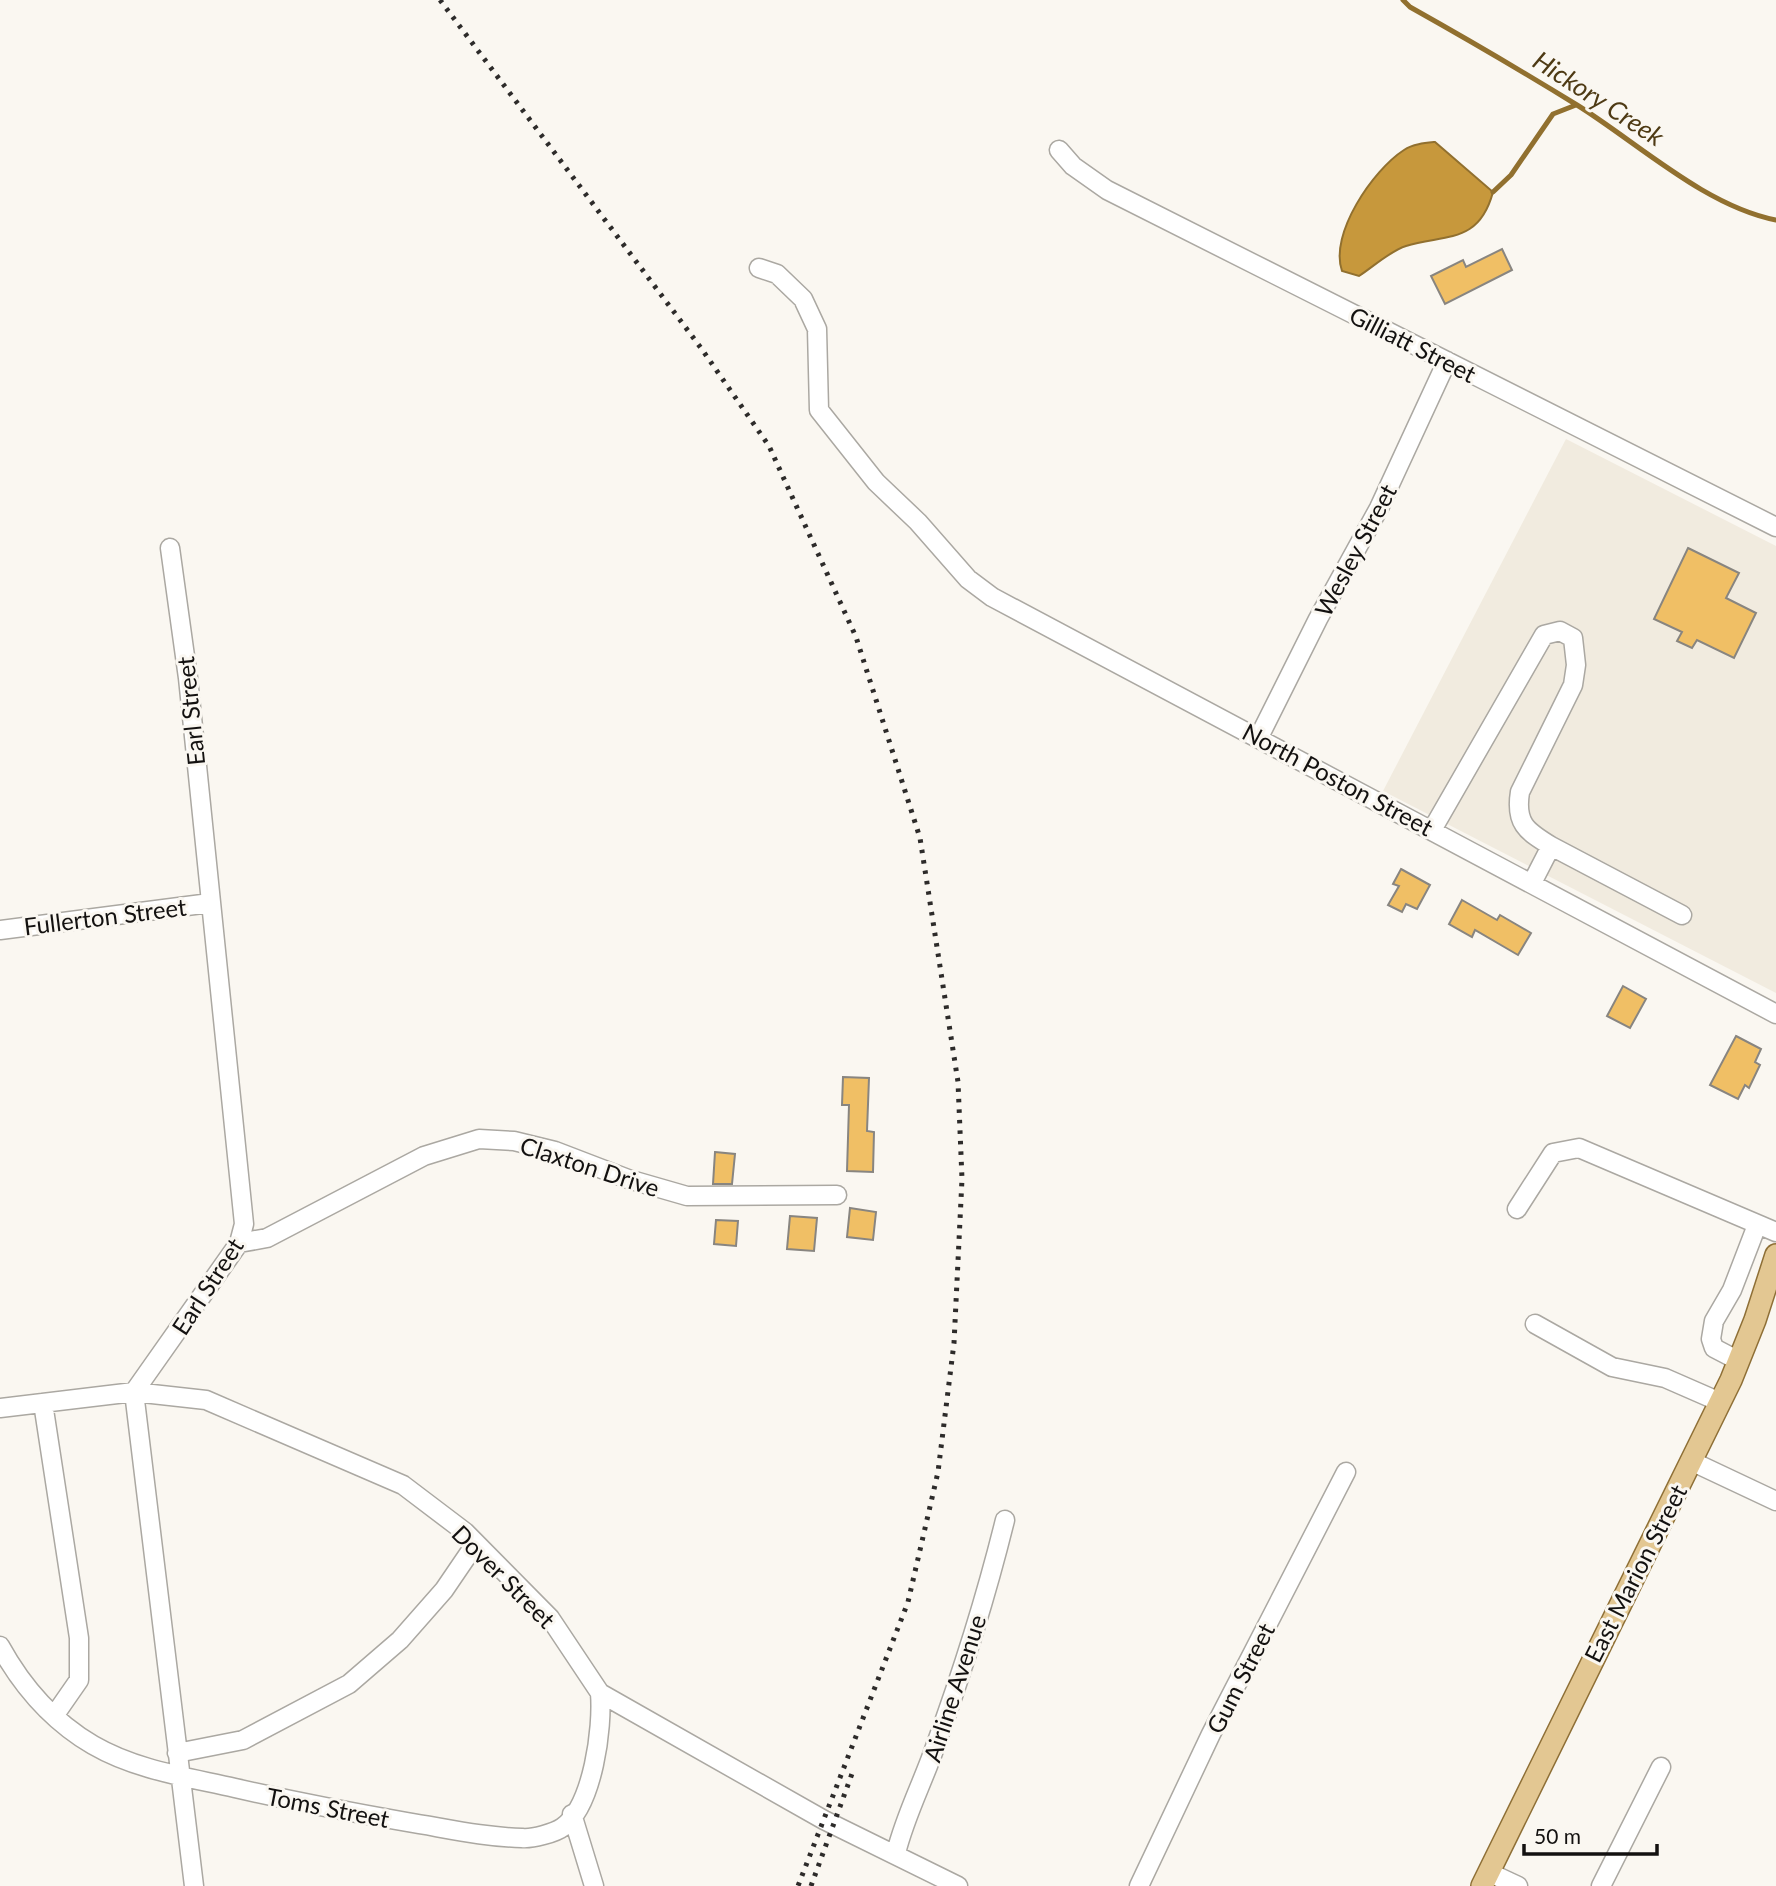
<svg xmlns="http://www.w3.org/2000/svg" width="1776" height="1886" viewBox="0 0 1776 1886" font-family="Lato,sans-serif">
<rect width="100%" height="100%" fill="#faf7f1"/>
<path fill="#f1ebdf" d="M1566,439l210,107v447l-393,-202z"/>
<path fill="#c7983c" stroke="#91702f" stroke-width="2" d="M1435,142l58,50c-14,52 -47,42 -87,54 -16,5 -33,21 -47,30l-17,-5c-13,-37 31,-101 62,-121 9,-6 21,-7 31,-8z"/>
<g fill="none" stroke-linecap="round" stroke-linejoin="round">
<path stroke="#91702f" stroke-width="5" d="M1403,0l7,7c57,32 112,64 167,98 61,38 128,101 199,115
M1493,192l18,-17 42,-61 23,-9"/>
</g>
<path fill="#f0bf65" stroke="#888580" stroke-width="2" d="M1502,249l10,21 -67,34 -14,-28 32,-16 3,7z
M1688,548l51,25 -13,25 30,15 -22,45 -37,-18 -5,8 -15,-7 5,-9 -28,-13z
M1401,869l29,16 -13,24 -11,-5 -4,8 -14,-7 11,-19 -6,-2z
M1462,900l35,20 3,-5 31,18 -13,22 -43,-25 -3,7 -23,-13z
M1623,986l23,13 -16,29 -23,-12z
M1736,1036l25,13 -6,13 5,3 -11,23 -4,-3 -7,14 -28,-14z
M843,1077l26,1 -2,53 7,1 -1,40 -26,-1 2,-66h-7z
M715,1152l20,2 -3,30h-19z
M850,1208l26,4 -3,28 -26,-3z
M790,1216l27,2 -3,33 -27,-2z
M716,1220l22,1 -2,25 -22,-2z"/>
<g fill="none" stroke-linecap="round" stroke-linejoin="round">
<defs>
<path id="minor" d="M1059,150l14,16 34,24 669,337
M759,268l18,6 26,25 14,30 2,81 57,72 42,40 50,57 24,18 784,417
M170,548l18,130 56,546 -5,19 -105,149 60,494
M1259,737l59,-118 61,-111 68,-147
M1432,830l112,-195 16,-4 13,7 3,27 -3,20 -53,107c-5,31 6,39 31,54l-19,37
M1551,846l131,69
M0,930l210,-27
M1517,1209l36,-56 26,-5 197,84
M239,1243l28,-5 157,-82 55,-17 35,2 41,10 73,28 59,17 150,-1
M1535,1324l77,43 53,11 55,24
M1739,1361l-25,-13 -3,-9 3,-18 18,-31 25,-65
M43,1403l36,235v42l-25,36
M0,1408l134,-16 72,8 197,85 62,47 85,86 50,75 224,127 134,66
M1691,1461l85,40
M0,1646c22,40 52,75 93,99 43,25 94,32 142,43 57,13 114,24 172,34 38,6 75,15 115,16 10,1 33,-5 41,-11 30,-22 40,-99 37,-134
M177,1753l66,-13 106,-56 51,-44 44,-50 32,-47
M572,1814l22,72
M896,1853c9,-37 27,-71 39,-106 27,-74 51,-150 70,-227
M1488,1872l30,14
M1139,1886l72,-152 135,-262
M1601,1886l60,-119"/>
<path id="major" d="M1482,1886l249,-506 24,-60 21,-65"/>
</defs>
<use href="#minor" stroke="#aba8a2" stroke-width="21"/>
<use href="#major" stroke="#8e6f36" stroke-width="24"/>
<use href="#minor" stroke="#fff" stroke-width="18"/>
<use href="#major" stroke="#e3c792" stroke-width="21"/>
<path stroke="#2d2b2a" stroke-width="5" stroke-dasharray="3.5 7" stroke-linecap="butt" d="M440,0l261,348 68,98 87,191 64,201 38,244 4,97 -8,164 -16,129 -30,130 -110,284
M811,1886l42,-115"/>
</g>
<g text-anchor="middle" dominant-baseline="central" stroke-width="6" stroke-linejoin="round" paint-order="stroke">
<g font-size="24" fill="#131110" stroke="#faf7f1">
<text transform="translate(1413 344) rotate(27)">Gilliatt Street</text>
<text transform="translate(1355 550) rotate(-62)">Wesley Street</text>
<text transform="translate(190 711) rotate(-96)">Earl Street</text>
<text transform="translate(1338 779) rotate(28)">North Poston Street</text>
<text transform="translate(105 916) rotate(-7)">Fullerton Street</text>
<text transform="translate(590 1166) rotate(18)">Claxton Drive</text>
<text transform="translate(207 1286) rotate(-57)">Earl Street</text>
<text transform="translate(1635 1573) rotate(-63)">East Marion Street</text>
<text transform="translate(504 1576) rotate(45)">Dover Street</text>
<text transform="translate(1240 1678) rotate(-63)">Gum Street</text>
<text transform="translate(954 1688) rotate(-72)">Airline Avenue</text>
<text transform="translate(328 1807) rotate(11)">Toms Street</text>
</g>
<g font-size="26" font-style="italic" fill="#4e3a14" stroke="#faf7f1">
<text transform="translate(1599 98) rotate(33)">Hickory Creek</text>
</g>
</g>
<path d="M1524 1844v10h133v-10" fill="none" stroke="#131110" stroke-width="3.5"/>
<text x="1534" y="1844" font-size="21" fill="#131110" stroke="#faf7f1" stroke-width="5" paint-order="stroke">50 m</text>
</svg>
